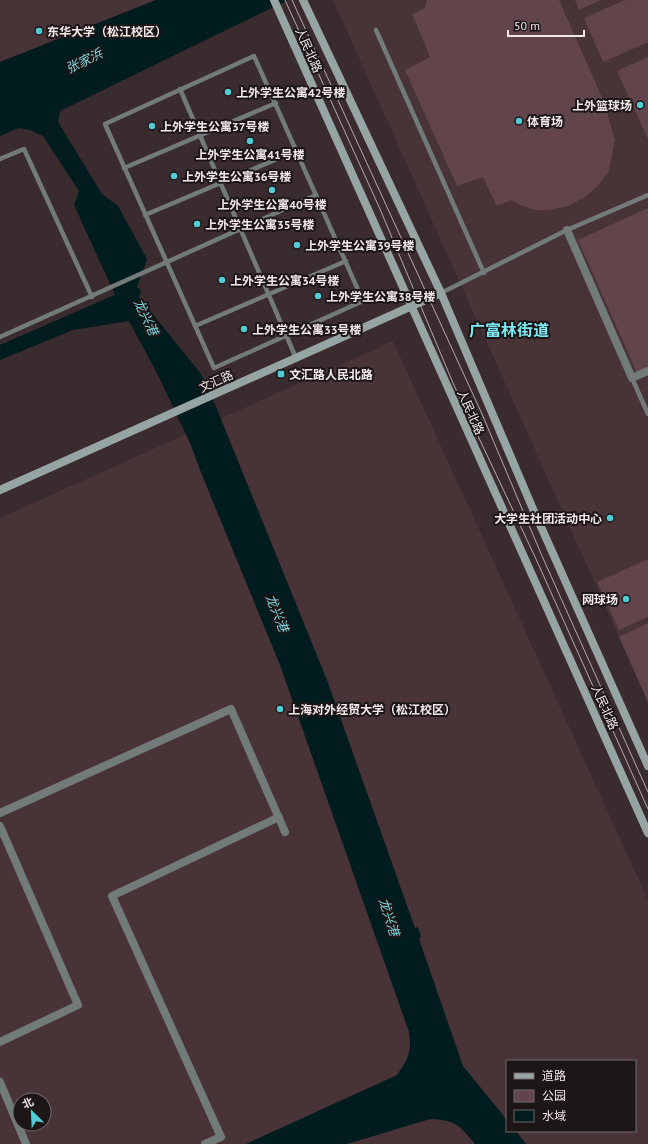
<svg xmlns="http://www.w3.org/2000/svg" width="648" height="1144" viewBox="0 0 648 1144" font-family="'PT Sans','Noto Sans SC',sans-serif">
<rect width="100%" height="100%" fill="#392b2e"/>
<path fill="#483337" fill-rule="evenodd" d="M0,0h156l-156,62z
M333,0h315v702l-29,-65z
M393,341l255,559v244h-648v-626zM507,1061h128v70h-128zM20,1100h24v24h-24z"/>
<path fill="#61454b" d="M427,0h132l45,102 11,38 -6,31 -12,16 -12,10 -17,9 -18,4h-15l-15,-5 -9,-5 -14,6 -14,-29 -26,9 -52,-116 25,-13 -18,-43 13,-6z
M575,0h26l-22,10z
M625,0h23v42l-45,20 -19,-44z
M648,57v82l-31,-68z
M648,208v160l-11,5 -59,-133z
M648,559v58l-29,13 -22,-48z
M648,623v79l-29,-65z"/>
<path fill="#011c1e" d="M156,0h132l-228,111 -2,11 44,72 16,12 29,53 -12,33 66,82 11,23 115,283 88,248 3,-1 3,10 -2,2 44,127 44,54v11h9l10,13h-51c-16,-19 -19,-24 -45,-25l-83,25h-101l151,-69c11,-16 15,-23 12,-43l-129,-367 -78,-190 -12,-32 -31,-66 -30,-56 -56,9 -73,30v-8l117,-53 -43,-94 5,-14 -36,-55 -13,-6 -11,-2 -19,8v-74z"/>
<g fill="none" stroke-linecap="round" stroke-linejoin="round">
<path stroke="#011c1e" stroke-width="11" d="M0,351l135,-59"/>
<path stroke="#727a7a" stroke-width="4.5" d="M376,30l108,243
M254,56l109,245 -149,67 -109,-244z
M180,89l116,269
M0,159l24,-10 68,148
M124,168l152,-65
M145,215l151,-64
M441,293l126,-63 81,-35
M195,326l151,-65
M0,337l316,-142
M632,378l16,36"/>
<path stroke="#727a7a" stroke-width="8" d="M567,230l65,148 16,-7
M0,813l231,-104 54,123
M0,826l78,179 -78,37
M0,1082l26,62
M205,1144l16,-7 -109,-241 167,-79"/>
<path stroke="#97a4a4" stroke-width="8" d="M274,0l374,833
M303,0l138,293 92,216 115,257
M0,490l441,-197"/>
<path stroke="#b5a9ab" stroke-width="1" d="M285,0l95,209 73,174 83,176 112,250
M292,0l190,414 60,142 106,236"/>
</g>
<g fill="#51ccd4" stroke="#1c1617" stroke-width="1.5">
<circle cx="39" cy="31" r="4"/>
<circle cx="228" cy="92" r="4"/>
<circle cx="640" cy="105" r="4"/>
<circle cx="519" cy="121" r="4"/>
<circle cx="152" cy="126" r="4"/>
<circle cx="250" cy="141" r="4"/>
<circle cx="174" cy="176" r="4"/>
<circle cx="272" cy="190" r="4"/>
<circle cx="197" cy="224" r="4"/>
<circle cx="297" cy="245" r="4"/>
<circle cx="222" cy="280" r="4"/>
<circle cx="318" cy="296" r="4"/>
<circle cx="244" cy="329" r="4"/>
<rect x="277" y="370" width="8" height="8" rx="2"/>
<circle cx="610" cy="518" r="4"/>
<circle cx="626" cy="599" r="4"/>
<circle cx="280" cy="709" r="4"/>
</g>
<g text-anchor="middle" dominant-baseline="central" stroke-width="4" stroke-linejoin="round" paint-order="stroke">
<g font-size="12" font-weight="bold" fill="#f2e8e9" stroke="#1c1617" text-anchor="start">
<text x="47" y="31">东华大学（松江校区）</text>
<text x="236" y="92">上外学生公寓42号楼</text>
<text x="632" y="105" text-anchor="end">上外篮球场</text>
<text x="527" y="121">体育场</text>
<text x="160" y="126">上外学生公寓37号楼</text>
<text x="250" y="154" text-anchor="middle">上外学生公寓41号楼</text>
<text x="182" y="176">上外学生公寓36号楼</text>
<text x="272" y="204" text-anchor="middle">上外学生公寓40号楼</text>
<text x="205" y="224">上外学生公寓35号楼</text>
<text x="305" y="245">上外学生公寓39号楼</text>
<text x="230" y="280">上外学生公寓34号楼</text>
<text x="326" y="296">上外学生公寓38号楼</text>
<text x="252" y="329">上外学生公寓33号楼</text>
<text x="289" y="374">文汇路人民北路</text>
<text x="602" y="518" text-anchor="end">大学生社团活动中心</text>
<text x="618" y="599" text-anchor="end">网球场</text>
<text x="288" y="709">上海对外经贸大学（松江校区）</text>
</g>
<g font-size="12" fill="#f2e8e9" stroke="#1c1617">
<text transform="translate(309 50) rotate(66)">人民北路</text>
<text transform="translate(216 381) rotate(-24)">文汇路</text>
<text transform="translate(471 412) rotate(66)">人民北路</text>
<text transform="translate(605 707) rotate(66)">人民北路</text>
</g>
<g font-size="13" font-style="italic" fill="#7ed6dc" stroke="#1c1617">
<text transform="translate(84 61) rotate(-26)">张家浜</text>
<text transform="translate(146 317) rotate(64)">龙兴港</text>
<text transform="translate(277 613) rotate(68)">龙兴港</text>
<text transform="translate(389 917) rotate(72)">龙兴港</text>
</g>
<g font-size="16" font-weight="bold" fill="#7de8f0" stroke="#1c1617">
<text x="509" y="330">广富林街道</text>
</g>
</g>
<rect x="506" y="1060" width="130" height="72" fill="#1c1617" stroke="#726a6b"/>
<rect x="514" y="1073" width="20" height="6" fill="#97a4a4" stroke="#726a6b"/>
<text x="542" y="1080" font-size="12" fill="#f2e8e9">道路</text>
<rect x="514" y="1090" width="20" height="12" fill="#61454b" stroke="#726a6b"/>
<text x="542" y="1100" font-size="12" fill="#f2e8e9">公园</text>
<rect x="514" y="1110" width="20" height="12" fill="#011c1e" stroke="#726a6b"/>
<text x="542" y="1120" font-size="12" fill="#f2e8e9">水域</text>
<g transform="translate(32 1112) rotate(336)"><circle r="19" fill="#1c1617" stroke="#726a6b"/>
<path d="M0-3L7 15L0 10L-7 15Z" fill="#51ccd4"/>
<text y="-6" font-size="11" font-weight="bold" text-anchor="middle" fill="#f2e8e9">北</text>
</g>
<path d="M508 30v6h76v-6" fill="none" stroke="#f2e8e9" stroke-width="2"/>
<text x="514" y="30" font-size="12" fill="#f2e8e9" stroke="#1c1617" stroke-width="3" paint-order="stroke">50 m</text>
</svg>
